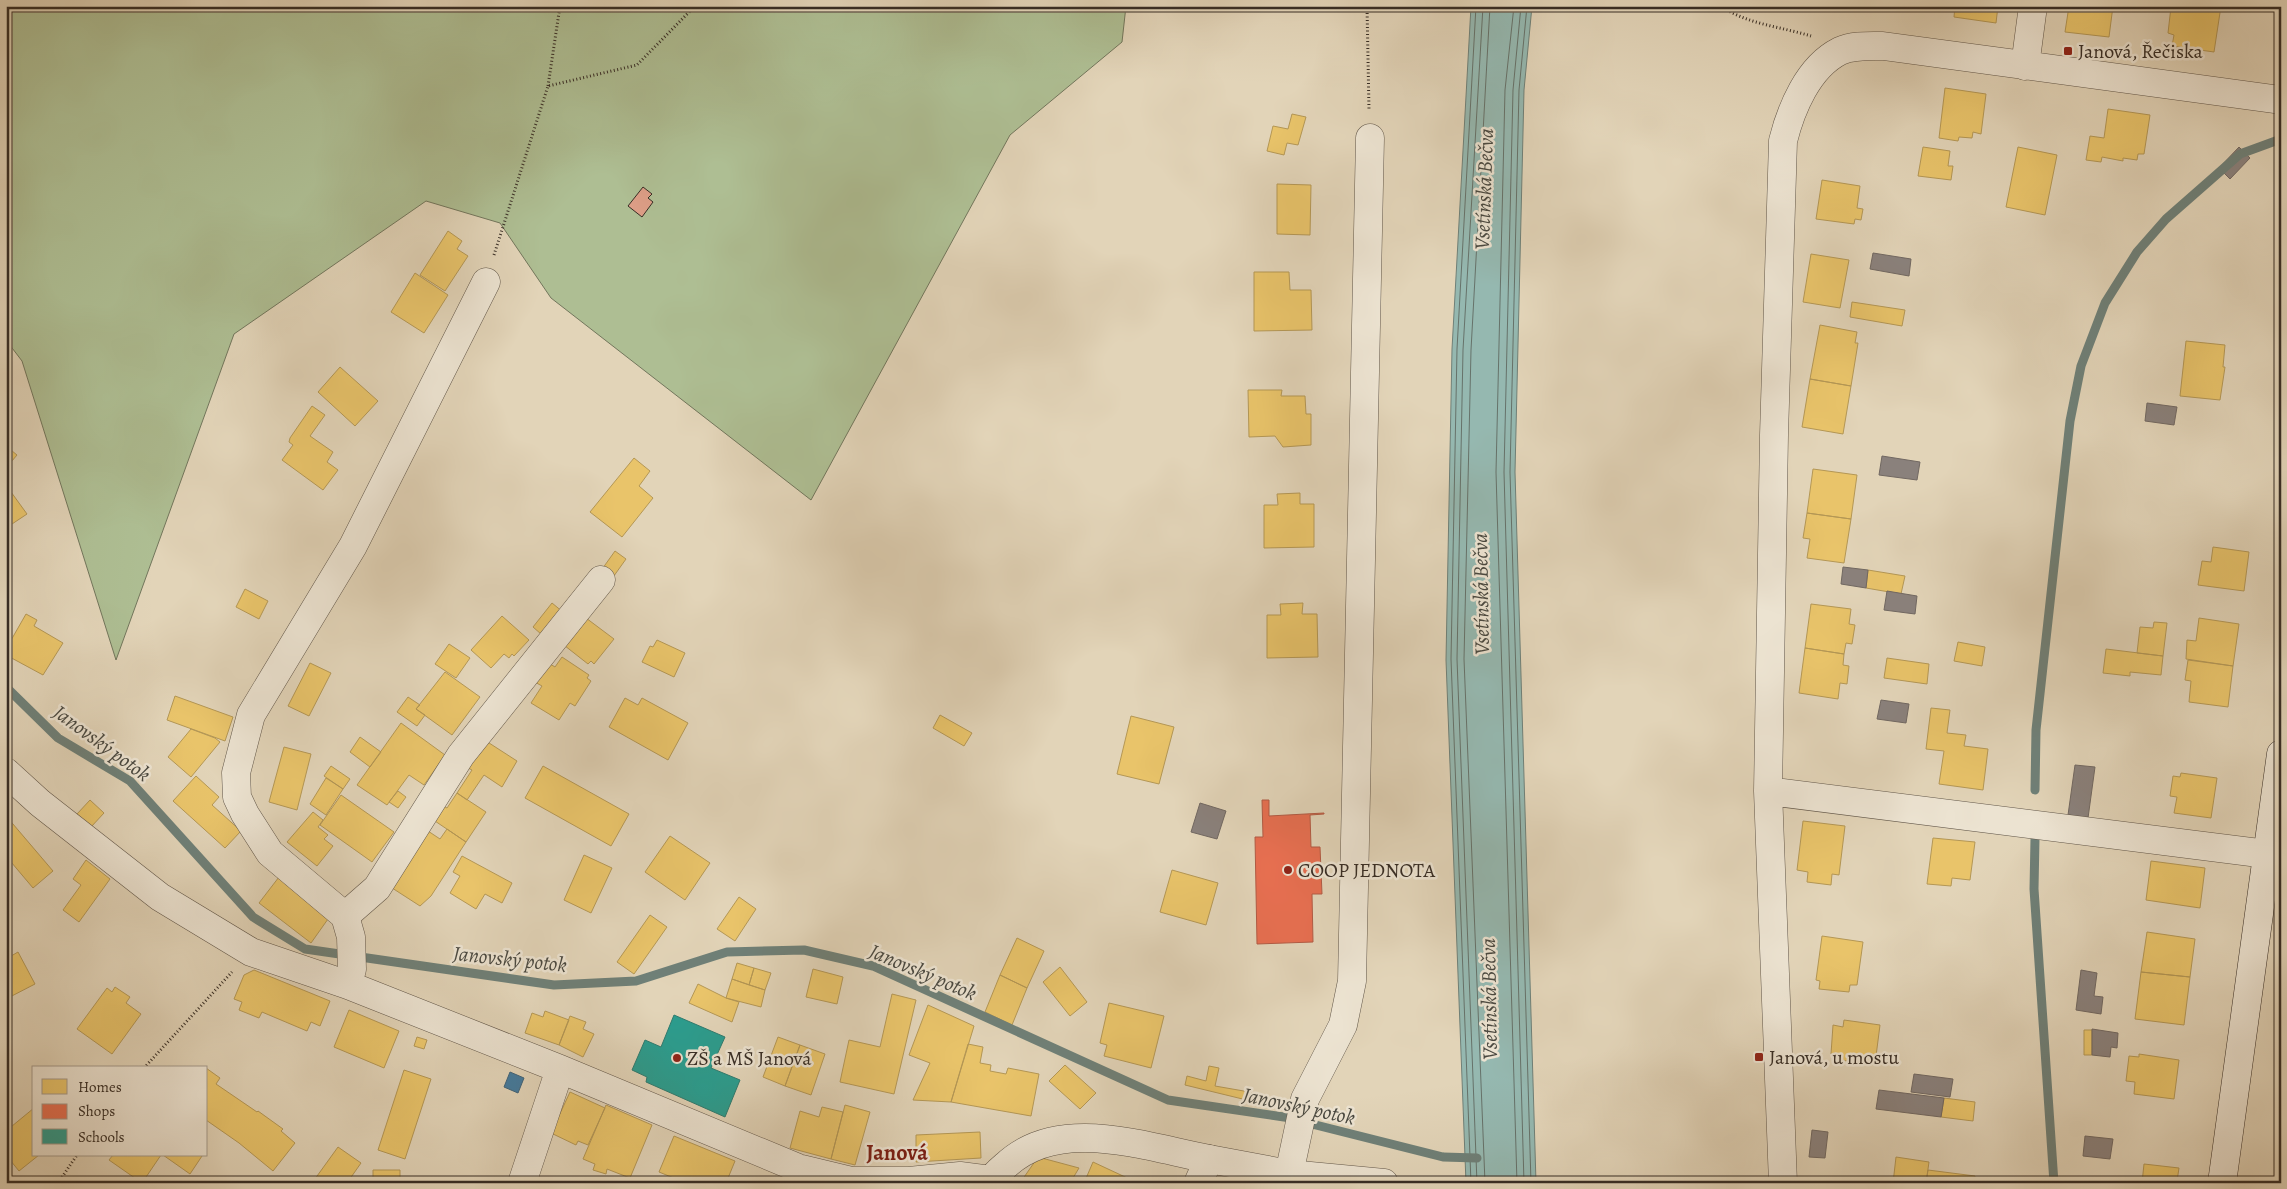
<svg xmlns="http://www.w3.org/2000/svg" width="2287" height="1189" viewBox="0 0 2287 1189" font-family="Alegreya,serif">
<rect width="100%" height="100%" fill="#e2d4b8"/>
<filter id="stains"><feTurbulence type="fractalNoise" baseFrequency=".004" numOctaves="4"/><feColorMatrix values="0 0 0 0 .2 0 0 0 0 .09 0 0 0 0 .02 0 0 0 .5 -.17"/></filter>
<radialGradient id="worn" r=".72"><stop offset=".6" stop-color="#630" stop-opacity="0"/><stop offset="1" stop-color="#630" stop-opacity=".3"/></radialGradient>
<path fill="#aebe93" stroke="#72765c" d="M6,6h1120l-4,36 -112,93 -199,365 -260,-202 -51,-75 -74,-22 -192,133 -118,326 -94,-299 -16,-21z"/>
<path fill="#95b8b0" stroke="#6f8078" d="M1471,6h61l-8,84 -9,382 21,711h-70l-20,-523 6,-311z"/>
<path fill="#e9c46a" stroke="#b49755" d="M1955,6h43l-2,17 -42,-6z
M2069,6h44l-4,31 -44,-5z
M2178,6h43l-7,46 -42,-6 2,-11 -6,-2 3,-26 7,1z
M1945,88l41,6 -5,40 -8,-2 -1,6 -13,-1 -1,4 -19,-3z
M2108,109l42,6 -6,39h-6l-1,6 -14,-2v3l-21,-4 -1,5 -15,-2 4,-24 14,2z
M1292,114l14,3 -8,28 -11,-2 -3,12 -17,-4 6,-25 15,3z
M1923,147l27,4 -2,15h5l-2,14 -33,-4z
M2018,147l39,8 -12,60 -39,-8z
M1822,180l38,6 -3,22 6,1 -2,11 -6,-1 -1,5 -38,-5z
M1277,184l34,1 -1,50 -33,-1z
M448,231l14,10 -5,8 11,7 -23,35 -25,-16z
M1811,254l38,6 -9,48 -37,-6z
M1254,272h35l1,18h21l1,40 -58,1z
M415,273l33,22 -24,38 -33,-21z
M1852,302l53,8 -3,16 -52,-9z
M1820,325l37,7 -2,11h3l-7,43 -41,-7z
M2186,341l39,4 -2,22h2l-5,33 -40,-4z
M340,367l38,34 -23,25 -37,-34z
M1810,379l41,7 -8,48 -41,-7z
M1248,390h34l-1,6h24l1,18h5v31l-28,2 -8,-11 -26,1z
M312,406l13,9 -15,21 23,16 -6,10 11,8 -15,20 -41,-30 11,-15 -4,-3 1,-4z
M6,446l11,9 -11,13z
M634,458l16,13 -11,15 14,12 -31,39 -32,-25z
M1813,469l44,6 -6,44 -44,-6z
M6,485l21,29 -21,14z
M1300,493v11h14v43l-50,1v-43h14l-1,-11z
M1807,513l44,6 -7,44 -37,-5 3,-19 -7,-1z
M2213,547l36,5 -5,39 -46,-6 4,-24 9,1z
M615,551l11,8 -15,21 -11,-8z
M1868,570l37,6 -4,18 -35,-6z
M245,589l23,12 -9,18 -23,-12z
M552,603l17,14 -20,24 -16,-14z
M1303,603l-1,11h15l1,43 -51,1v-43h14l-1,-11z
M1811,604l40,5 -2,15 6,1 -3,19 -6,-1 -2,11 -39,-6z
M26,614l11,6 -3,6 29,17 -20,32 -37,-20v-6z
M582,615l32,24 -20,25 -3,-3 -3,3 -28,-22z
M502,616l27,24 -15,16 -2,-2 -3,4 -5,-4 -13,14 -20,-18z
M2199,618l40,6 -6,42 -47,-7 1,-19 9,1z
M2154,622l13,1 -4,33 -26,-3 3,-26 13,1z
M657,640l28,13 -11,24 -32,-15 8,-16 3,1z
M1958,642l27,5 -3,19 -28,-5z
M449,644l21,14 -14,20 -21,-14z
M1805,648l39,6 -1,11 6,1 -2,18 -7,-1 -2,16 -39,-6z
M2106,649l57,7 -2,19 -31,-3v4l-27,-3z
M562,657l27,18 -2,3 4,3 -16,25 -5,-3 -11,17 -28,-17 11,-17 -9,-5 14,-19 8,5z
M1887,658l42,6 -2,20 -43,-6z
M2188,660l45,6 -5,41 -39,-5 2,-21 -6,-1z
M310,663l21,10 -22,43 -21,-10z
M445,672l35,25 -28,38 -36,-26z
M175,696l58,21 -8,24 -58,-21z
M408,697l12,8 -4,4 9,6 -8,11 -20,-14z
M625,698l13,7 4,-7 46,25 -20,37 -59,-33z
M1931,708l19,2 -3,23 19,2 -2,11 24,3 -5,41 -44,-6 5,-33 -18,-2z
M940,715l32,18 -8,13 -31,-18z
M1131,716l43,11 -15,57 -42,-10z
M401,723l44,32 -21,30 -15,-10 -22,30 -30,-20z
M191,729l24,9 5,4 -29,35 -23,-20z
M360,737l21,15 -11,15 -20,-15z
M486,741l31,20 -15,26 -18,-12 -17,25 -10,-7 15,-23 -4,-2z
M284,747l27,7 -14,56 -28,-8z
M331,766l19,13 -7,10 -19,-13z
M543,766l86,48 -18,32 -86,-48z
M2181,773l36,5 -6,40 -37,-5 3,-16 -7,-1 3,-20 7,1z
M196,776l23,21 -7,8 29,26 -16,17 -52,-47z
M326,778l17,11 -17,26 -16,-11z
M398,791l8,6 -8,11 -9,-6z
M457,793l29,19 -20,30 -34,-23 9,-14 6,3z
M341,795l53,37 -22,30 -52,-37z
M90,800l14,13 -13,14 -14,-13z
M313,812l10,8 -5,7 10,8 -4,4 9,7 -16,20 -30,-24z
M7,817l46,54 -20,17 -27,-32z
M1803,821l42,5 -6,49 -7,-1 -1,11 -24,-3 1,-10 -11,-2z
M425,829l15,10 7,-10 19,13 -35,54 -11,10 -31,-20z
M670,836l40,27 -25,37 -40,-28z
M1933,838l42,4 -5,38 -18,-2 -1,8 -24,-2z
M584,855l28,13 -21,45 -27,-13z
M462,856l50,27 -10,20 -17,-9 -9,15 -26,-16 10,-17 -7,-4z
M86,860l24,19 -31,43 -16,-12 18,-25 -8,-6z
M2151,861l54,7 -5,40 -54,-8z
M1172,870l46,13 -12,42 -46,-13z
M279,877l49,42 -17,24 -52,-40z
M739,897l17,12 -21,32 -18,-12z
M650,915l17,12 -33,47 -17,-12z
M2147,932l48,7 -5,38 -49,-5z
M1822,936l41,6 -6,43h-7l-1,7 -30,-3 1,-8 -4,-1z
M1017,938l27,13 -17,37 -27,-13z
M18,952l17,32 -29,15v-40z
M737,963l17,5 -5,17 -17,-6z
M1060,967l27,35 -17,14 -27,-34z
M754,968l17,5 -6,17 -16,-5z
M813,969l30,8 -6,27 -31,-7z
M254,970l76,31 -10,25 -9,-4 -4,9 -45,-19 -3,6 -20,-8 3,-8 -8,-3 10,-24z
M2141,972l49,5 -6,48 -49,-6z
M1000,975l27,13 -15,37 -27,-13z
M732,979l33,11 -4,17 -35,-9z
M698,984l28,14 13,4 -7,20 -43,-19z
M115,987l15,10 -4,6 15,11 -29,40 -35,-25 30,-41 5,4z
M892,994l24,6 -22,94 -54,-12 9,-42 31,7z
M1109,1003l55,13 -13,52 -47,-12 3,-11 -7,-2z
M928,1005l46,21 -23,76 -38,-2 17,-37 -21,-8z
M349,1010l50,21 -15,37 -50,-21z
M545,1011l24,9 -10,25 -34,-12 7,-20 11,4z
M570,1016l16,6 -3,7 11,5 -11,23 -24,-12z
M1844,1020l36,5 -5,39 -36,-4 1,-5 -9,-1 2,-29 10,2z
M2084,1030h8v25h-8z
M417,1037l10,3 -3,9 -10,-3z
M778,1037l22,8 -15,41 -22,-9z
M968,1044l15,3 -3,16 11,2 -1,6 16,3 2,-6 31,6 -8,42 -80,-14z
M800,1045l25,9 -14,41 -26,-9z
M2139,1054l40,6 -5,39 -40,-5 1,-12 -9,-1 3,-25 10,1z
M1065,1065l31,28 -16,16 -31,-28z
M1209,1066l10,2 -4,18 46,8 -2,9 -74,-18 2,-9 19,5z
M206,1068l14,10 -4,6 41,28 1,-1 25,18 -2,2 14,12 -22,28 -34,-28 -33,-23z
M404,1070l27,9 -26,80 -27,-9z
M570,1092l35,16 -17,37 -10,-4 -2,4 -25,-12z
M1944,1098l31,4 -2,19 -32,-4z
M606,1105l46,20 -22,53 -23,-9 -1,5 -13,-4 2,-6 -12,-5z
M845,1105l25,7 -15,53 -24,-6z
M822,1107l21,5 -12,47 -41,-11 10,-37 19,6z
M34,1108v47h5l-20,16 -13,-16v-24z
M980,1132l1,26 -65,4v-27z
M674,1136l61,25 -9,22h-40l-27,-11z
M338,1147l23,16 -14,20h-35z
M113,1155h48l-19,28 -33,-23z
M163,1155h37l2,1 -12,18z
M1038,1157l41,11 -9,15h-50z
M1896,1157l33,5 -3,21h-33z
M1093,1162l45,21h-54z
M2144,1164l35,4 -2,13 13,2h-48z
M373,1170h27v13h-27z
M1928,1170l47,6 -1,7h-48z"/>
<path fill="#e76f51" stroke="#b25b44" d="M1262,800h7v16l55,-3v1l-14,1 1,32h9l2,47h-10l1,48 -56,2 -2,-107h8z"/>
<path fill="#2a9d8f" stroke="#2e7b6f" d="M674,1015l51,22 -14,31 29,12 -15,37 -79,-35 1,-5 -15,-7 13,-30 16,7z"/>
<path fill="#457b9d" stroke="#416479" d="M510,1072l14,6 -6,15 -14,-6z"/>
<path fill="#8a817c" stroke="#716862" d="M2239,147l11,11 -20,21 -11,-11z
M1873,253l38,6 -2,17 -39,-7z
M2147,403l30,4 -3,18 -29,-4z
M1882,456l38,6 -3,18 -38,-5z
M1843,567l25,3 -2,18 -25,-4z
M1887,591l30,5 -2,18 -31,-4z
M1881,700l28,4 -3,19 -29,-4z
M2075,765l20,2 -7,51 -20,-3z
M1200,803l26,8 -9,28 -26,-7z
M2081,970l16,3 -3,23 9,1 -2,17 -25,-4z
M2092,1029l26,4 -1,15 -6,-1 -1,10 -18,-2z
M1914,1074l39,5 -3,18 -39,-5z
M1879,1090l65,8 -3,19 -65,-8z
M1812,1130l16,2 -3,26 -16,-1z
M2085,1136l28,3 -3,20 -27,-3z"/>
<g fill="none" stroke-linecap="round" stroke-linejoin="round">
<path stroke="#66726a" stroke-width="1" d="M1514,6l-9,84 -9,382 21,711
M1521,6l-8,84 -9,382 20,711
M1527,6l-8,84 -9,382 21,711
M1471,1183l-20,-524 6,-310 19,-343
M1477,1183l-20,-524 6,-309 20,-344
M1485,1183l-21,-524 7,-309 19,-344"/>
<path stroke="#6f8078" stroke-width="9" d="M6,687l52,51 72,43 123,136 52,32 249,36 82,-4 91,-29 77,-2 69,16 295,134 116,17 159,40 34,1
M2035,790l1,-60 34,-309 11,-55 24,-63 32,-51 29,-33 74,-65 41,-15
M2035,839l-1,50 20,294"/>
</g>
<path fill="#dd9e87" stroke="#372d25" d="M643,187l9,7 -4,4 5,4 -11,15 -14,-11z"/>
<g fill="none" stroke-linecap="round" stroke-linejoin="round">
<defs>
<path id="minor" d="M2025,66l8,-60
M6,772l34,31 120,94 91,55 97,33 212,84 238,99 54,13h57l51,-5 31,4
M1768,791l499,63
M345,916l32,-28 84,-133 140,-175
M348,985l4,-16 -1,-32 -6,-21 -75,-63 -25,-39 -8,-17 -1,-24 15,-58 102,-169 133,-264
M1289,1174l16,-75 38,-74 9,-44 18,-843
M522,1183l38,-114
M989,1183c4,-7 10,-12 16,-17 53,-51 140,-19 204,-7l-11,24
M1783,1183l-15,-392 6,-356 9,-294c8,-32 25,-74 57,-90 13,-6 29,-5 43,-5l398,54"/>
<path id="tertiary" d="M1209,1159l80,15 95,9"/>
<path id="secondary" d="M2222,1183l59,-429"/>
</defs>
<use href="#minor" stroke="#62574a" stroke-width="29"/>
<use href="#tertiary" stroke="#62574a" stroke-width="29"/>
<use href="#secondary" stroke="#372d25" stroke-width="29"/>
<path stroke="#372d25" stroke-width="3" stroke-dasharray="1 2.5" stroke-linecap="butt" d="M1367,6l2,104
M1721,6c25,18 61,21 90,30
M548,86l12,-80
M494,255l54,-169 89,-21 58,-59
M144,1068l88,-96
M58,1183l19,-28"/>
<use href="#minor" stroke="#ece3d1" stroke-width="28"/>
<use href="#tertiary" stroke="#ece3d1" stroke-width="28"/>
<use href="#secondary" stroke="#ece3d1" stroke-width="28"/>
</g>
<g fill="#8f2418" stroke="#ece3d1" stroke-width="2">
<rect x="2063" y="46" width="10" height="10" rx="2.5"/>
<circle cx="1288" cy="870" r="5"/>
<rect x="1754" y="1052" width="10" height="10" rx="2.5"/>
<circle cx="677" cy="1058" r="5"/>
</g>
<g text-anchor="middle" dominant-baseline="central" stroke-width="5" stroke-linejoin="round" paint-order="stroke">
<g font-size="20" fill="#372d25" stroke="#ece3d1" text-anchor="start">
<text x="2078" y="51">Janová, Řečiska</text>
<text x="1298" y="870">COOP JEDNOTA</text>
<text x="1769" y="1057">Janová, u mostu</text>
<text x="687" y="1058">ZŠ a MŠ Janová</text>
</g>
<g font-size="21" font-style="italic" fill="#4a4941" stroke="#ece3d1">
<text transform="translate(1484 189) rotate(-88)">Vsetínská Bečva</text>
<text transform="translate(1481 594) rotate(-91)">Vsetínská Bečva</text>
<text transform="translate(102 743) rotate(36)">Janovský potok</text>
<text transform="translate(510 959) rotate(6)">Janovský potok</text>
<text transform="translate(923 972) rotate(23)">Janovský potok</text>
<text transform="translate(1489 999) rotate(-91)">Vsetínská Bečva</text>
<text transform="translate(1299 1106) rotate(12)">Janovský potok</text>
</g>
<g font-size="22" font-weight="bold" fill="#7a1f14" stroke="#ece3d1">
<text x="897" y="1153">Janová</text>
</g>
</g>
<rect width="2287" height="1189" fill="none" stroke="#e2d4b8" stroke-width="25"/>
<rect x="8" y="8" width="2272" height="1174" fill="none" stroke="#372d25" stroke-width="2.5"/>
<rect x="12" y="12" width="2262" height="1164" fill="none" stroke="#372d25"/>
<rect x="32" y="1066" width="175" height="90" fill="#ece3d1" stroke="#a49a8c"/>
<rect x="42" y="1079" width="25" height="15" fill="#e9c46a" stroke="#a49a8c"/>
<text x="78" y="1092" font-size="15" fill="#372d25">Homes</text>
<rect x="42" y="1104" width="25" height="15" fill="#e76f51" stroke="#a49a8c"/>
<text x="78" y="1116" font-size="15" fill="#372d25">Shops</text>
<rect x="42" y="1129" width="25" height="15" fill="#2a9d8f" stroke="#a49a8c"/>
<text x="78" y="1142" font-size="15" fill="#372d25">Schools</text>
<rect width="100%" height="100%" filter="url(#stains)"/>
<rect width="100%" height="100%" fill="url(#worn)"/>
</svg>
